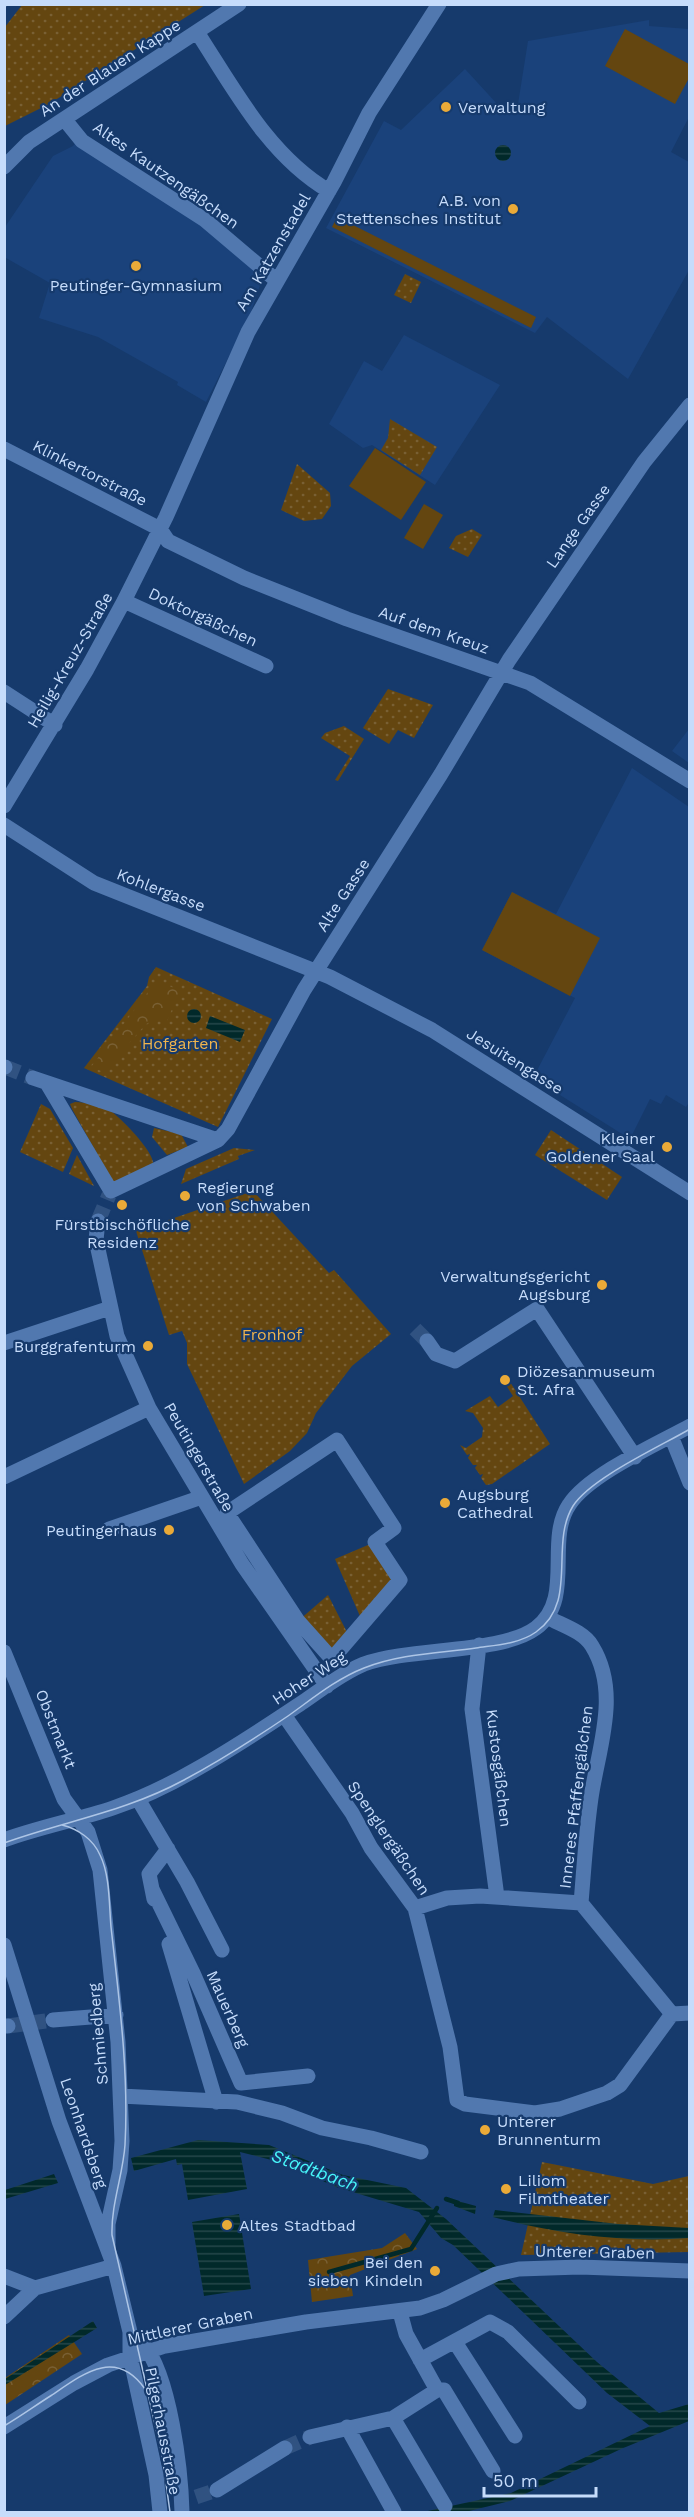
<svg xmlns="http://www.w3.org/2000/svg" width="694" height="2517" viewBox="0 0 694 2517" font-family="'Work Sans',sans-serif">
<defs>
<pattern id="green-dots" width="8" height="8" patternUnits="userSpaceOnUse" patternTransform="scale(1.5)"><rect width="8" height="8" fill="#644610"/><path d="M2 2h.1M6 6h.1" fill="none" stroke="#796034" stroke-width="1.8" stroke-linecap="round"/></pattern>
<pattern id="forest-crowns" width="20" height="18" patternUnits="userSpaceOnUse" patternTransform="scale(1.5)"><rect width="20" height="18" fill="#644610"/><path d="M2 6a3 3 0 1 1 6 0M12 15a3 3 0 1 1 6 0" fill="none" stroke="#796034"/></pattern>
<pattern id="water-rules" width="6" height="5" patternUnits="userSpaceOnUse" patternTransform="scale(1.5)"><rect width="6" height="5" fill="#01292a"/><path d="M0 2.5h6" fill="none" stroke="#25474a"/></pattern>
</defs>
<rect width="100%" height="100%" fill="#163a6c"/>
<path fill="#1a427b" d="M649,20v6l40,3v88l-18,35 18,10v108l-61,109 -81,-62 -12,16 -209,-105 58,-107 17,9 64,-61 34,37 19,-2 10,-63z
M76,142l113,74 71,57 -2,6 3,3 -11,33 -44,87 -29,-17 1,-3 -80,-45 -59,-19 11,-35 -44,-25 -1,1v-32l48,-71 20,-10z
M404,335l96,50 -65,100 -63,-40 -9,3 -34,-24 35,-63 18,10z
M689,729v34l-17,-12z
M632,768l57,39 1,294 -4,6 -20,-12 -5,9 -11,-5 -20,40 -97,-61 42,-80 -93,-48 30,-58 44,22z"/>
<path fill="url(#green-dots)" d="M22,5v-1l183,1 -156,99 -44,22v-99z
M405,274l16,8 -10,21 -17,-8z
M390,419l47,28 -17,28 -39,-25 7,-12z
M297,464l33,29 1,13 -9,13 -18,2 -23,-11z
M472,529l10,6 -14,22 -19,-9 7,-12z
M388,689l45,16 -19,33 -16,-8 -9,14 -26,-16z
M344,726l20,13 -26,42 -3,-1 15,-24 -29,-18 4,-5z
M156,967l116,52 -54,108 -134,-59 63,-82 2,-9z
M75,1102c10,0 28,5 37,10 10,7 43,41 41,52l-39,20 -42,-75 -2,-5z
M41,1104l9,5 23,39 -10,24 -43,-20z
M154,1128l27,6 7,13 -21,8 -15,-18z
M551,1130l71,47 -15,23 -72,-45z
M234,1148l21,2 -17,6 1,3 -58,25 5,-15z
M77,1155l17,31 -25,-12z
M253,1191l76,82 5,-3 57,64 -39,32 -36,47 -9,20 -17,18 -46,33 -57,-120v-21l-5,-12 -13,4 -33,-104z
M510,1382l40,62 -58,40 -6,1 -5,-7 2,-4 -3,1 -5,-7 2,-3h-4l-5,-7 2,-4 -3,1 -7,-10 6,3 16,-11 1,-9 -10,-15 -8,-2 25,-15 8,11 15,-11 -7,-11z
M375,1542l25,38 -37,43 -28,-64z
M328,1595l22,43 -18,21 -34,-38z
M542,2162l111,22 36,-8v76l-168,3z"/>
<path fill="url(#forest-crowns)" d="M157,980l23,11 -14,32 -12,-4 -9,6 -41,47 -13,-5z
M405,2233l12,16 -67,26 3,21 -41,6 -4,-42 74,-12z
M69,2335l13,19 -77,51v-27z"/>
<path fill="#644610" d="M625,29l64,35v14l-14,26 -70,-38z
M337,217l199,100 -5,11 -199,-101z
M375,448l51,34 -25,38 -52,-34z
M424,504l19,11 -20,34 -19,-11z
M512,892l88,46 -30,58 -88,-46z"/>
<path fill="url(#water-rules)" d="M495 153a8 8 0 1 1 16 0a8 8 0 1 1-16 0Z
M187 1016a7 7 0 1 1 14 0a7 7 0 1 1-14 0Z
M210,1016l35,14 -5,12 -34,-14z
M198,2140l71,5 74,30 63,13 40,31 151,143 62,51 30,-9v17l-68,28 -111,52 -45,11h-42l88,-19 139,-67 -43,-33 -154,-148 -12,-7 -22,-26 -83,-25 -53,-24 -43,-11 7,37 -59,11 -6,-36 -5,1 -1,-6 -42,12 -3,-13z
M54,2174l4,9 -53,16v-9z
M454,2200l22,6 -1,8 -21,-8z
M495,2210l123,14 71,4v10c-66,5 -131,-4 -196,-21z
M239,2214l12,75 -47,7 -12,-74z
M93,2321l4,7 -92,57v-6z"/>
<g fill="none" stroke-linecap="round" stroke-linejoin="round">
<path stroke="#01292a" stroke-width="4.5" d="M446,2199l12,4
M329,2272l82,-23 26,-41"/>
<path stroke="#305281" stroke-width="15" stroke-dasharray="15 8" stroke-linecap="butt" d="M5,1067l28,11
M98,1221l11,-26
M415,1329l12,12
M8,2026l45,-6
M285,2448l25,-11
M196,2497l21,-7"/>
<path stroke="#5178af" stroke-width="15" d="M197,32c37,57 72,124 132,159
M65,120l17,21 123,79 72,61
M4,167l25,-25 210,-138
M4,449l156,80 8,12 76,37 103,41 183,64 160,98
M124,601l142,65
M4,692l51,33
M4,806l83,-137 37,-68 42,-84 82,-185 86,-150 35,-69 70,-109
M4,825l90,58 236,94 102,53 258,163
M4,1067h1
M33,1078l185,62 -107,51
M48,1085l63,106
M218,1140l10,-11 76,-139 137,-216 68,-114 135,-198 46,-57
M98,1221l-2,19 21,96 32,72 93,156 85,122
M427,1341l9,13 19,7 82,-52 98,148
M4,1343l106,-35
M671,1436l19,47
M337,1440l57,88 -19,14 25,38 -68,79 -34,-38 -71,-108z
M4,1477l145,-69
M109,1529l93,-32
M547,1617c14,8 36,14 45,29 29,47 6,103 -1,152 -5,35 -7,70 -10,105l91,111
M479,1645l-7,64 25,188
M4,1652l60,147 24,33 12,38 18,172 4,99 -2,29 -12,54v26
M284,1715l68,98 19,35 44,60 35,139 7,53 8,4 70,9 25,-4 47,-16 13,-8 52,-71
M138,1799l49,83 35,68
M4,1840c36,-13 73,-20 109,-32 29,-10 56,-23 82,-38 38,-21 72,-44 108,-68 19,-13 39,-29 61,-38 47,-17 137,-10 172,-36 39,-29 9,-87 33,-123 19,-30 88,-61 121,-79
M152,1889l41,84 48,110 67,-7
M154,1899l-5,-25 19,-25
M415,1908l32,-10 33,-2 101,7
M169,1944l47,158
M4,1945l55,176 55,145 16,66v24l26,119 4,37
M672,2014l18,-1
M53,2020l63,-5
M4,2026h4
M121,2096l116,6 45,11 40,15 49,10 50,14
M4,2276l31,12 79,-22
M4,2317l31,-29
M455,2342l60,94
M143,2344c27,31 38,127 39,168
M420,2360l70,-38 18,10 71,70
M437,2390h7l49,81
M393,2418l52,88
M4,2427l70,-44 34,-18 57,-19 141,-24 114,-14 23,-8 53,-26 23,-5 61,-2 110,4
M347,2427l47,85
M310,2437l83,-19 44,-28 -31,-56 -6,-22
M217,2490l68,-42"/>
<path stroke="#adc5e6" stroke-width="1.5" d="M4,8l3,-4
M62,1825c16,4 31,14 38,30 10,20 9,49 11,72 8,72 18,145 14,218 -2,30 -14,59 -13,90l50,220 8,57
M4,1843c61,-22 121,-31 180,-63 36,-19 70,-41 104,-64 24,-17 48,-37 76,-48 35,-14 75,-15 112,-20 20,-3 43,-4 60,-16 43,-30 13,-87 37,-126 18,-28 86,-59 117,-77
M4,2426c17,-10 32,-21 48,-31 32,-22 64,-47 93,-6"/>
</g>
<g fill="#eaaa38" stroke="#163a6c" stroke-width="2">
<circle cx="446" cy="107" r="6"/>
<circle cx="513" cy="209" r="6"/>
<circle cx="136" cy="266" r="6"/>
<circle cx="667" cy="1147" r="6"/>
<circle cx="185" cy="1196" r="6"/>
<circle cx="122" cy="1205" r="6"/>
<circle cx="602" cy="1285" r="6"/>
<circle cx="148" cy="1346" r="6"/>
<circle cx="505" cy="1380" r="6"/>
<circle cx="445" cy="1503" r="6"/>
<circle cx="169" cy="1530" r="6"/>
<circle cx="485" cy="2130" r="6"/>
<circle cx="506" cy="2189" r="6"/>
<circle cx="227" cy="2225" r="6"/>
<circle cx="435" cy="2271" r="6"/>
</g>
<g text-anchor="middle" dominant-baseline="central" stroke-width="4.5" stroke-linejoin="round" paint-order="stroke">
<g font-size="16" fill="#c6dcfb" stroke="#163a6c">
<text transform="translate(110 68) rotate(-33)">An der Blauen Kappe</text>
<text transform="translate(166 175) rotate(35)">Altes Kautzengäßchen</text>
<text transform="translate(273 252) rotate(-60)">Am Katzenstadel</text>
<text transform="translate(90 473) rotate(27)">Klinkertorstraße</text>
<text transform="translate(578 526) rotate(-55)">Lange Gasse</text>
<text transform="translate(203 617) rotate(25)">Doktorgäßchen</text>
<text transform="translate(434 630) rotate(19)">Auf dem Kreuz</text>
<text transform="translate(70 660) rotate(-60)">Heilig-Kreuz-Straße</text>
<text transform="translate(161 890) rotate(21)">Kohlergasse</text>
<text transform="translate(343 895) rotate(-57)">Alte Gasse</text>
<text transform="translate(515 1061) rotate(32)">Jesuitengasse</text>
<text transform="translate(199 1457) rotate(60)">Peutingerstraße</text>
<text transform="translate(309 1678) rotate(-33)">Hoher Weg</text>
<text transform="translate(56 1729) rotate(68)">Obstmarkt</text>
<text transform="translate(499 1768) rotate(83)">Kustosgäßchen</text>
<text transform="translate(576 1797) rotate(-83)">Inneres Pfaffengäßchen</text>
<text transform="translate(389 1838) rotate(56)">Spenglergäßchen</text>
<text transform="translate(228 2009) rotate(66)">Mauerberg</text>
<text transform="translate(98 2034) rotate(-95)">Schmiedberg</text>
<text transform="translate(84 2133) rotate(71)">Leonhardsberg</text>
<text transform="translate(595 2252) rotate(1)">Unterer Graben</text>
<text transform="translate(190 2326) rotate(-12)">Mittlerer Graben</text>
<text transform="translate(163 2431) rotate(79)">Pilgerhausstraße</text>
</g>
<g font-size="16" fill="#c6dcfb" stroke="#163a6c" text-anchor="start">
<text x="458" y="107">Verwaltung</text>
<text x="501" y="200" text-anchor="end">A.B. von<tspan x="501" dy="18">Stettensches Institut</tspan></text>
<text x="136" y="285" text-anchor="middle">Peutinger-Gymnasium</text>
<text x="655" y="1138" text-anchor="end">Kleiner<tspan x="655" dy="18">Goldener Saal</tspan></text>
<text x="197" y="1187">Regierung<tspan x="197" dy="18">von Schwaben</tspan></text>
<text x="122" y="1224" text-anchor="middle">Fürstbischöfliche<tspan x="122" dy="18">Residenz</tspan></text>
<text x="590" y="1276" text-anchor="end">Verwaltungsgericht<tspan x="590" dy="18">Augsburg</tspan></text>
<text x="136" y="1346" text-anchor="end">Burggrafenturm</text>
<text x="517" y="1371">Diözesanmuseum<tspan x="517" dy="18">St. Afra</tspan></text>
<text x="457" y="1494">Augsburg<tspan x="457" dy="18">Cathedral</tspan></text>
<text x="157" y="1530" text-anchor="end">Peutingerhaus</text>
<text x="497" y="2121">Unterer<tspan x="497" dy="18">Brunnenturm</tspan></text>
<text x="518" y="2180">Liliom<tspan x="518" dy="18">Filmtheater</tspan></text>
<text x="239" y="2225">Altes Stadtbad</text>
<text x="423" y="2262" text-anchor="end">Bei den<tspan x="423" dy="18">sieben Kindeln</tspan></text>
</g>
<g font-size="16" fill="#f0b44d" stroke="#163a6c">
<text x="180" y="1043">Hofgarten</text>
<text x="272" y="1334">Fronhof</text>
</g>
<g font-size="18" font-style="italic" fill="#47f5f9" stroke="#163a6c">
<text transform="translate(315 2170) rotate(20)">Stadtbach</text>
</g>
</g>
<rect width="694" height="2517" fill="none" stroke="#c6dcfb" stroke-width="12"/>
<path d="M484 2487v9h112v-9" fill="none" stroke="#c6dcfb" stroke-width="3"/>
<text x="493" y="2487" font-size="18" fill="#c6dcfb" stroke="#163a6c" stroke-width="4.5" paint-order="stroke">50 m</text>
</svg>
